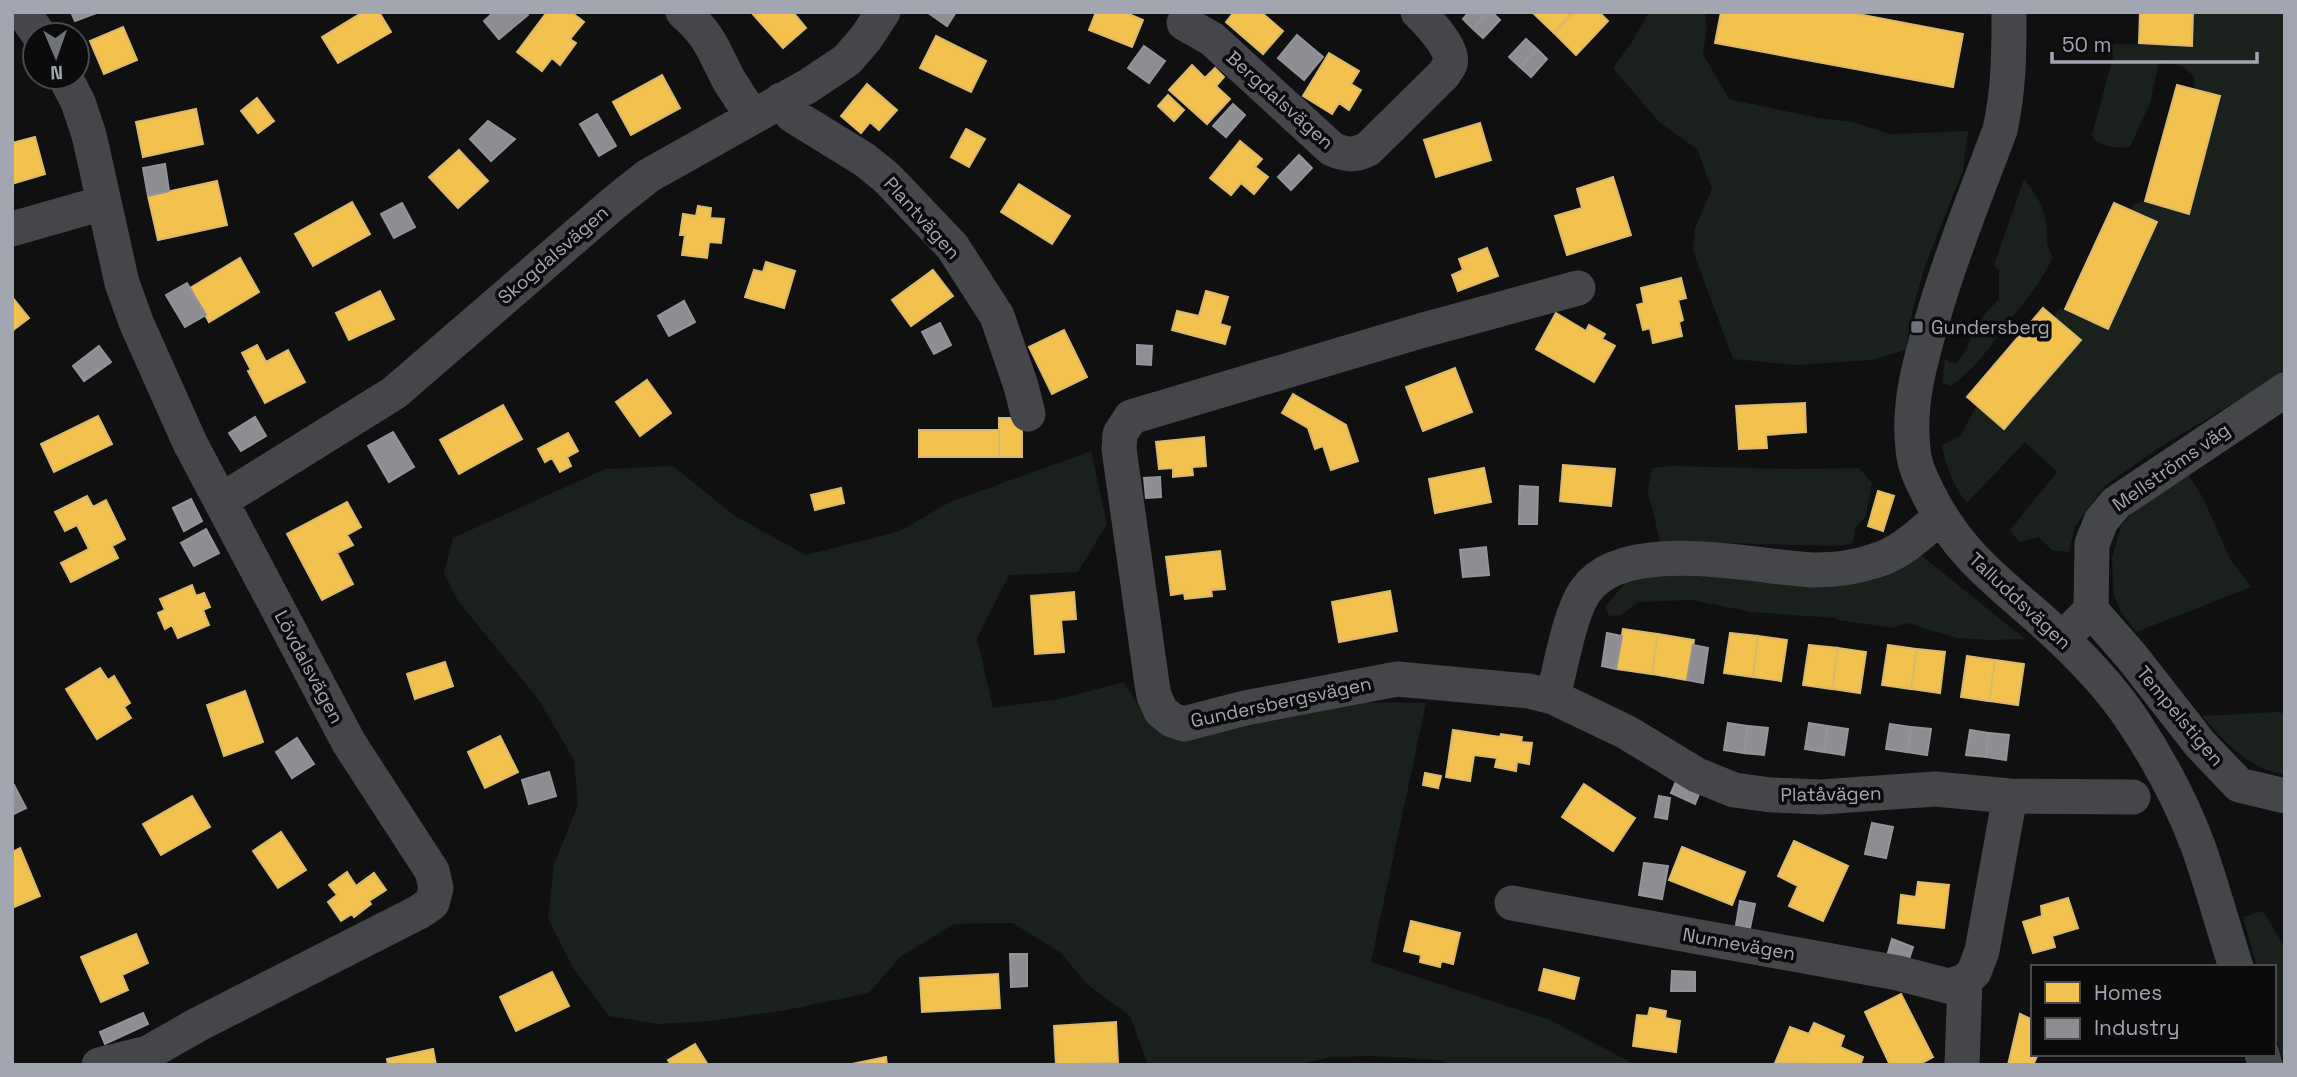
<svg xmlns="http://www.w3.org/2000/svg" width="2297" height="1077" viewBox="0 0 2297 1077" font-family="'Space Grotesk',sans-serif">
<rect width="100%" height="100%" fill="#101011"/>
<path fill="#1a201b" d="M1649,12h56l2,16 -4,26 26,45 89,19 34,4 38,12 78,-3 -5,39 -38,96 -12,42 -7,42 -35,10 -74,5 -64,-6 -40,-108 2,-23 17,-39 -15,-40 -38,-27 -46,-54 19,-26z
M2193,12h92v360l-125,75 -54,38 -31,41 -6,26 -17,-2 -13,-13 -20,5 -9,-12 47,-58 -32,-30 -58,61c-13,-15 -22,-39 -25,-58l18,-9 17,-31 27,24 75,-90 -26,-22 7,-9 48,21 25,-125 12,-3 45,12 30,-117 -25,-6 -1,-14 -12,-10 -23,-4 -9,41 -20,44c-14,2 -24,0 -36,-7l-2,-5 21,-78 -2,-13 81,1z
M2024,179c10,13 18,23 21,40 4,16 -2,23 8,38 -12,26 -29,46 -47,68 -17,23 -31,45 -56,61l-8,-3 3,-25 4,4 8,1c19,-25 15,-42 42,-63v-29l-5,-6z
M1091,451l16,73 -29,48 -69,3 -32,63 16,70 66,-9 65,-17 19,32 182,-12 101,1 -55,259 177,57 88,46h-188l-7,-5 -69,-4 -41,1 -35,8h-148l-18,-49 -42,-31 -27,-32 -48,-30 -59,1 -55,34 -30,35 -82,17 -77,11 -52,3 -49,-8 -35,-47 -26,-50 6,-55 24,-59 -4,-45 -36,-61 -80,-98 -14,-28 9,-35 152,-69 68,-3 62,50 71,39 94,-24 50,-29z
M1672,466l122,3 65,-1 13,15 -6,33 -11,12 -2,15 -16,3 -150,-4 -26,3 -13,-53 4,-24z
M2187,472l16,26 27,61 21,28 -115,45 -15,-20 -7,-16 -2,-38 9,-32 25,-29z
M1921,555l104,84 -34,1 -34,-2 -50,-15 -14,5 -55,-8 -3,-2 -83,-6 -61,-12 -53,2 -17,13 -12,1 -4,-9 28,-34z
M2278,712l7,2v60c-36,-4 -60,-32 -83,-58z
M2263,911l22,37v117l-11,-34v-64h-17l-14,-50z"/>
<path fill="#f2c14e" stroke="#dab96c" stroke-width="2" d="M363,12h16l12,20 -53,31 -16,-26z
M547,12h24l13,10 -14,17 6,4 -16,22 -8,-7 -10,13 -25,-19z
M751,12h42l13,16 -23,20z
M1096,12h28l19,8 -11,27 -43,-17z
M1234,12h27l22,19 -20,23 -37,-32z
M1532,12h41l-19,21z
M1573,12h26l9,9 -32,34 -22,-22z
M1721,12h126l116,22 -10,53 -238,-44z
M2140,12h53l-1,34 -53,-3z
M123,27l14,33 -33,14 -14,-33z
M936,36l50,25 -15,31 -51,-24z
M1329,53l30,18 -8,13 10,6 -12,20 -10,-7 -7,11 -29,-18z
M1192,65l13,13 10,-10 9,9 -8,9 14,13 -23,25 -38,-34z
M662,75l18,33 -49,27 -18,-33z
M867,84l30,26 -18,20 -9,-8 -9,11 -20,-17z
M2177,85l43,11 -31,118 -44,-13z
M1168,95l16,15 -10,11 -16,-15z
M257,98l17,23 -16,12 -17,-22z
M196,109l7,35 -60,13 -7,-35z
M1480,123l11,37 -55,17 -12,-37z
M966,129l19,10 -16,28 -18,-10z
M35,137l10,37 -33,10v-41z
M1240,141l22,18 -7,8 13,10 -14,17 -13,-11 -10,12 -21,-17z
M459,150l29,31 -30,27 -29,-31z
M1613,177l18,58 -64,20 -12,-39 27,-8 -5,-19z
M217,181l10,44 -69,15 -10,-44z
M1019,184l51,32 -18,28 -51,-32z
M352,202l18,32 -57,32 -18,-32z
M2114,203l43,19 -49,107 -43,-20z
M698,206l13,2 -1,10 14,1 -3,24 -12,-1 -2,16 -25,-3 3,-20h-5l3,-21 13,2z
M1487,248l11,28 -40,15 -6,-16 11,-5 -4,-11z
M240,258l19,34 -50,30 -19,-34z
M766,262l29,9 -11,37 -39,-11 9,-27 9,2z
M933,270l20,26 -42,30 -19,-26z
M1681,278l5,20 -8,2 5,20 -4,2 3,14 -29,7 -3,-15 -7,2 -6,-25 7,-2 -3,-15z
M380,291l14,28 -45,21 -13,-27z
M1206,291l22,6 -8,27 10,3 -5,17 -53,-14 5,-19 22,5z
M12,297l17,21 -17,13z
M2043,308l38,32 -77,89 -37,-32z
M1556,313l30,18 3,-6 16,9 -3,5 13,7 -21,36 -58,-33z
M1064,330l23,47 -35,17 -23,-47z
M257,345l9,17 22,-12 17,32 -40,21 -17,-32 3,-1 -9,-17z
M1455,368l17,44 -49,19 -17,-44z
M647,380l24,33 -31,23 -24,-34z
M1293,394l53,31 12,36 -27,9 -8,-24 -8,3 -7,-21 -26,-15z
M1805,403l1,29 -40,3 1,13 -28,1 -3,-43z
M503,405l19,34 -63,35 -19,-34z
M98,416l14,28 -58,28 -13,-28z
M999,418h23v39h-23z
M919,430h80v27h-80z
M568,433l10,18 -11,6 4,9 -11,6 -8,-14 -7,4 -7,-13z
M1204,437l2,29 -14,1 1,8 -20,2v-9l-14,1 -3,-27z
M1563,465l52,4 -4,37 -51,-5z
M1484,468l7,34 -56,11 -6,-34z
M841,488l3,15 -29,7 -4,-15z
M1878,491l16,5 -11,35 -15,-5z
M87,496l6,11 13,-7 19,39 -13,7 6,12 -47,24 -10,-19 28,-14 -12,-24 -12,6 -10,-19z
M347,502l14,25 -14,8 6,10 -16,8 16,31 -31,16 -35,-66z
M1220,551l5,38 -14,1 1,6 -27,3 -1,-6 -13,2 -5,-38z
M192,585l4,11 8,-3 6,14 -7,3 6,15 -31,13 -6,-13 -7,4 -7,-16 7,-3 -5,-11z
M1390,591l7,40 -58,11 -7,-40z
M1074,592l2,27 -15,1 3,32 -29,2 -4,-58z
M1623,629l35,5 -6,40 -36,-5z
M1730,633l28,3 -5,41 -29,-4z
M1658,634l36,6 -7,40 -35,-6z
M1758,636l29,4 -6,41 -28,-4z
M1809,645l29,3 -6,41 -29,-4z
M1888,645l29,4 -6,40 -29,-4z
M1838,648l28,4 -6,41 -28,-4z
M1917,649l28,3 -5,41 -29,-4z
M1967,656l28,4 -6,41 -28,-4z
M1995,660l29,4 -6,41 -29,-4z
M445,662l8,24 -38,13 -8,-25z
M100,668l8,12 6,-4 16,27 -6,4 7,11 -34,21 -31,-50z
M245,691l18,51 -39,14 -17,-51z
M1453,730l47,7 1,-3 21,3 -1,5 11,1 -3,21 -12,-2 -1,9 -21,-4 2,-9 -23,-3 -4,26 -24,-4z
M500,736l18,36 -33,16 -17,-36z
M1425,773l16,3 -3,12 -15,-3z
M1584,784l51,34 -22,33 -51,-34z
M192,796l18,31 -49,28 -18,-31z
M281,832l25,38 -28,18 -25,-37z
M1794,841l54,25 -25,55 -34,-15 9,-20 -20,-10z
M1682,847l63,25 -13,33 -63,-25z
M20,848l20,48 -28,12v-56z
M347,872l9,14 18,-13 12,17 -17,11 2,3 -17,13 -2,-3 -11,7 -13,-19 9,-7 -8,-10z
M1918,882l31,3 -5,43 -46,-5 3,-28 15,2z
M2068,898l10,30 -26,8 3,11 -22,6 -10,-31 19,-6 -1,-10z
M1411,921l49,12 -7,31 -12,-3 -1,6 -20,-5 1,-7 -17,-4z
M136,934l12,29 -26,12 6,15 -27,12 -20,-45z
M1544,969l35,9 -5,21 -35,-9z
M552,972l17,34 -53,25 -16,-34z
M998,974l2,34 -78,4 -2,-34z
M1901,994l32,63 -15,8h-28l-25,-53z
M1650,1008l16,3 -1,7 15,3 -4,31 -43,-6 4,-31 11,1z
M2020,1014l13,6v34h5l-5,11h-25z
M1116,1022l2,40 -62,3 -2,-39z
M1814,1023l30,13 -4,11 23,10 -3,8 -85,-2 15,-36 19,7z
M695,1044l13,21h-37l-3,-5z
M433,1049l3,16h-48l-1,-6z
M886,1057l1,8h-40z"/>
<path fill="#8d8d92" stroke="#93949b" stroke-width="2" d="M71,12h28l-24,9z
M494,12h31l3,3 -29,24 -15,-18z
M927,12h29l-9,14z
M1469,12h19l-15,17 -10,-10z
M1488,12h4l8,8 -17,18 -10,-9z
M1297,35l26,22 -19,23 -26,-22z
M1526,39l11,10 -17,18 -11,-10z
M1144,46l21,15 -16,22 -21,-15z
M1537,49l10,10 -16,18 -11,-10z
M1233,104l12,11 -19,22 -13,-11z
M597,114l19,32 -17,10 -19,-32z
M488,121l27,18 -24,22 -21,-22z
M1299,155l13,13 -21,22 -13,-13z
M165,164l4,27 -21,5 -5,-28z
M402,203l13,24 -21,11 -13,-24z
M187,283l19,32 -21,12 -19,-32z
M684,301l11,21 -26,14 -11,-20z
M940,323l11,22 -17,9 -12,-22z
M1137,345l15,1 -1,19 -14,-1z
M99,346l12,16 -27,19 -11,-15z
M255,417l11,19 -25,15 -12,-18z
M393,432l21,35 -25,15 -21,-36z
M1160,477l1,20 -15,1 -2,-20z
M1520,486l18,1 -1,37h-18z
M191,499l11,22 -18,10 -11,-23z
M206,529l13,24 -25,13 -13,-23z
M1486,547l3,28 -26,2 -3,-27z
M1607,633l15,3 -6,33 -14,-3z
M1693,645l15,3 -5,35 -16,-3z
M1728,723l20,3 -4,27 -20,-3z
M1809,723l19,3 -4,26 -19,-3z
M1890,724l21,3 -4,25 -21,-3z
M1748,726l20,2 -4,27 -20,-2z
M1828,726l20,3 -4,26 -20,-3z
M1911,727l20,2 -4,26 -20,-3z
M1970,730l19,3 -3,24 -20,-2z
M1989,733l20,2 -3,25 -20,-3z
M297,738l17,26 -22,14 -16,-26z
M549,772l7,24 -27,8 -7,-24z
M1677,779l24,10 -6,15 -24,-11z
M14,785l12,23 -14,7v-29z
M1659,796l11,2 -3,21 -12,-2z
M1872,823l21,4 -7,31 -21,-4z
M1644,863l24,3 -6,33 -23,-4z
M1740,901l15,3 -5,24 -14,-3z
M1892,939l21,8 -5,15 -21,-6z
M1010,954h17v32l-16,1z
M1672,971l23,1v19h-24z
M143,1013l5,11 -43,20 -5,-12z"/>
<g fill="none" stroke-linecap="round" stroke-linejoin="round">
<path stroke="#454649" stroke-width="35" d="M23,12l16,23
M683,12c29,25 30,39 47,70 7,11 15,22 21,34
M2009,12c0,43 0,76 -9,118 -24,64 -50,128 -69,194 -12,42 -23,81 -18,125 1,16 8,30 15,44 29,58 64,84 111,125 35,31 71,67 96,106 25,38 47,79 63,122 14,39 25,81 38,121
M1184,23l28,16 120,110c14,6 22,7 36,0l76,-75c2,-4 5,-7 6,-10 5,-15 -22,-42 -32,-52
M65,77l13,25 11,33 33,148 14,39 54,121 159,300 83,128 4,17 -4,15 -13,9 -222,113 -49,28 -49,12
M781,100l11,15 73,45 22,18 65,68 45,70 24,70 7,28
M12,229l91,-26
M1578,288l-158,43 -289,86 -11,17 -1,15 33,235 2,12 7,15 11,9 12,4 61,-16 152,-29 132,12 24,6c7,-27 17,-86 33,-107 40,-55 171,-22 230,-20 20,0 40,-3 58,-9 26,-7 46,-27 66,-44
M222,500l172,-107 220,-190 34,-27 160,-90 39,-26 19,-22 17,-26
M2091,610l41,47 68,87 39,41 46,11
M2062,639l29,-29 1,-66 9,-23 15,-18 169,-113
M1553,697l73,35 71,43 37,15 37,5 50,2 114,-8 75,7 123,1
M1512,903l386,70 50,13 17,-5
M2262,1054l3,11
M1962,1065l3,-84 9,-9 8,-21 28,-155"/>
</g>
<rect fill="#6f7279" stroke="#0b0b0c" stroke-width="2.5" x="1910" y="320" width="14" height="14" rx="3.5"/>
<g text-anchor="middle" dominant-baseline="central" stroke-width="7" stroke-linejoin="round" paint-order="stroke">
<g font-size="19" fill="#a2a6b1" stroke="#0b0b0c">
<text transform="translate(1280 100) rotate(42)">Bergdalsvägen</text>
<text transform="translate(922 218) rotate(48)">Plantvägen</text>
<text transform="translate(553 255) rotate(-41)">Skogdalsvägen</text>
<text transform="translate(2171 467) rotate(-35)">Mellströms väg</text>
<text transform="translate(2020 601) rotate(43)">Talluddsvägen</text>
<text transform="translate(309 667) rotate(62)">Lövdalsvägen</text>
<text transform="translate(1281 702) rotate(-12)">Gundersbergsvägen</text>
<text transform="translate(2180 716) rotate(50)">Tempelstigen</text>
<text transform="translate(1831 794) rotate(-1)">Platåvägen</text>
<text transform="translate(1739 944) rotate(10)">Nunnevägen</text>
</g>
<g font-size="19" fill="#a2a6b1" stroke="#0b0b0c" text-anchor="start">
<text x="1931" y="327">Gundersberg</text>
</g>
</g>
<rect width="2297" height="1077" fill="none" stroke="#a2a6b1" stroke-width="28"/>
<rect x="2031" y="965" width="245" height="91" fill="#0b0b0c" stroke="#47494e" stroke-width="2"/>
<rect x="2045" y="982" width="35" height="21" fill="#f2c14e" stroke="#47494e" stroke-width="2"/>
<text x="2094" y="1000" font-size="21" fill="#a2a6b1">Homes</text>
<rect x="2045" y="1018" width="35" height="21" fill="#8d8d92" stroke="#47494e" stroke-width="2"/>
<text x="2094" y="1035" font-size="21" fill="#a2a6b1">Industry</text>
<g transform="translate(56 56) rotate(178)"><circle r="33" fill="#0b0b0c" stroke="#47494e" stroke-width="2"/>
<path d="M0-5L12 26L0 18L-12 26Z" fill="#6f7279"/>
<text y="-10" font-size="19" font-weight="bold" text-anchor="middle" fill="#a2a6b1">N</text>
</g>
<path d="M2052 52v10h205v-10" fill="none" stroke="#a2a6b1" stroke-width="3.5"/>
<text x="2062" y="52" font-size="21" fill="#a2a6b1" stroke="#0b0b0c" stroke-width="5" paint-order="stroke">50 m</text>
</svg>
